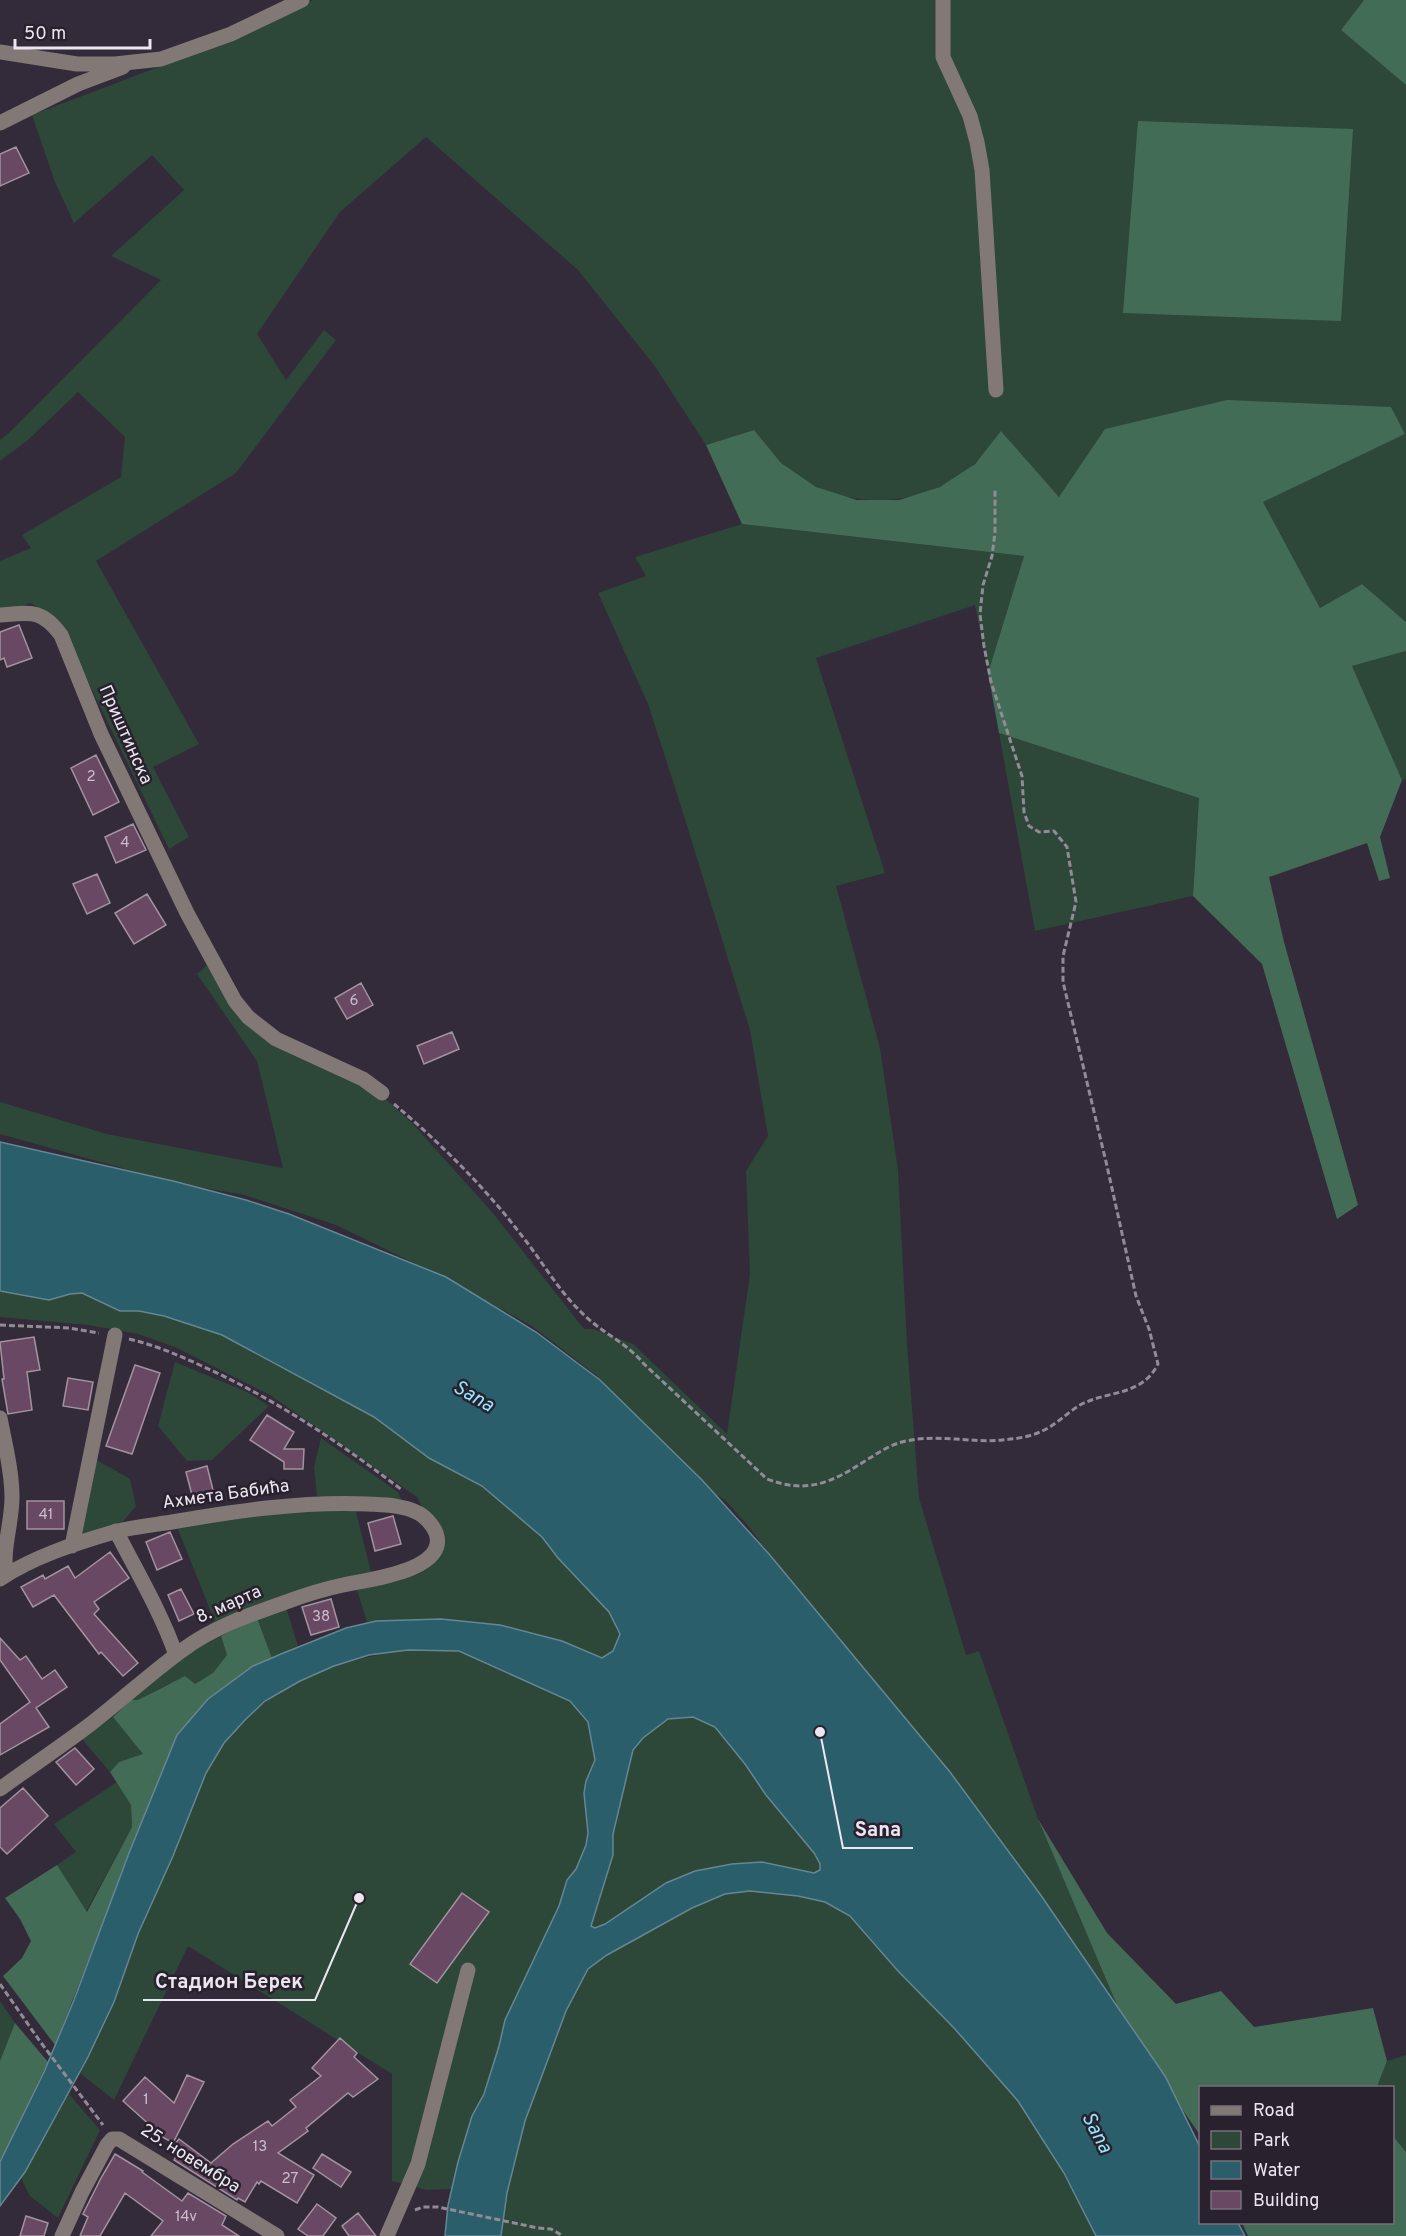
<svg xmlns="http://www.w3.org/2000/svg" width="1406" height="2236" viewBox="0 0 1406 2236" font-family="Overpass,sans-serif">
<rect width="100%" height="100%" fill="#332b39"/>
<path fill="#2d4739" d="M313,0h1051l-23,30 65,55v537l-44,-38 -42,24 -57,-106 142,-68 -14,-27 -332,90 -58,-66c-8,10 -16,23 -26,32 -52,50 -143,49 -195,0 -9,-10 -17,-22 -26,-33l-48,15 -52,-80 -76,-95 -152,-133 -86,75 -83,122 29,46 38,-50 12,10 -100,133 -140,88 103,183 -46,23 36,70 -20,12 -107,-221 -14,-16 -18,-9 -17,7 -13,1v-50l31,-13 -9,-13 99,-58 4,-40 -47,-45 -50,48 -28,21v-21l11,-9 150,-151 -50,-24 73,-66 -32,-35 -78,68 -19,-41 -23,-67 229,-87z
M742,524l282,32 -36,117 -13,-68 -159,53 69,215 -49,13 44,162 18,122 9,174 12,154 47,157 13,-4 59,168 90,212 -379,-504 -24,-27 -41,-24 -64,-45 -23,-55 -65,-50 -96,-52 -100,-49 -91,-30 -69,-12 -176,-49v-32l107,32 176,34 -26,-107 -60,-87 10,-9 42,60 130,68 33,30 80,89 92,117h9l40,15 94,90 23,-160 -4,-103 22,-35 -18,-106 -71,-230 -31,-96 -50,-111 48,-17 -11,-19z
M1406,651v128l-4,1 -50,-114z
M999,733l200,65 -6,98 -158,35z
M0,1291l49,9 21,-6 12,-1 38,18h19l25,5 58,19 152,82 55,41 53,28 60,51 16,21 51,54 11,22 -7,17 -11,7 -40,-17 -62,-16 -59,-6 -74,3 -11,-35c29,-4 60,-5 81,-28l-13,-48 -7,-14 -147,-102 -95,-48 -37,-13 -50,-9 -88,-8z
M175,1362l72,30 22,14 -57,54 -25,1 -29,-35z
M321,1438l77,54 3,7 -4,4 -80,-7 -3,-29z
M95,1459l35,20 6,27 -16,19 -38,11 -3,-4z
M323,1508h32l16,64 -88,23 -68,27 -38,-95z
M286,1607l12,39 -26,12 -15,-40z
M221,1636l6,19 -13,18 -19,11 -25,-1 -32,17h-7l59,-49z
M408,1650l51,1 111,50 18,21 7,38 -9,21 -1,28 3,24 -2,12 -10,24 -9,11 -8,26 -54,114 -6,26 -15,48 -12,22 -21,73 -24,1 -35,-9v-107l-204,-128 -74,154 -34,-27c12,-23 24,-46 34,-70 9,-22 15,-46 24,-68 10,-27 24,-53 35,-79 11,-28 19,-59 34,-85 45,-80 114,-109 201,-121z
M113,1717l31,38 -25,7 -9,10 -29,-34z
M693,1717l22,10 30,37 21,31 48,58 6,11v6l-6,3 -52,-11 -96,21 -61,41 -10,4 -4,-2 22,-70v-22l20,-84 10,-12 25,-19z
M117,1782l14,23 1,22 -46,85 -29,-47 19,-13 -22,-28z
M804,1888l46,28 48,55 56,57 64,73 46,72 32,63h-595l6,-43 18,-72 41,-110 14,-28 4,-15 94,-77z
M0,2001l15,22 -15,38z
M1406,2055v97l-13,-16 -1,-48h-15l10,-27z
M69,2094l31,36 -42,88 -28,-22 -9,-18z"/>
<path fill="#436c56" d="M1364,0h42v85l-65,-55z
M1138,121l215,8 -12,192 -218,-8z
M1227,400l164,7 14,27 -142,68 57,106 42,-24 44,38v29l-54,15 50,114 -22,57 10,41 -11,3 -12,-38 -98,34 15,65 74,263 -21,14 -75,-255 -69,-68 6,-98 -200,-65 -11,-60 36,-117 -282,-32 -36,-79 48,-15 27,33 35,24 41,13h42l41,-13 35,-23 26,-33 58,66 46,-68z
M257,1618l15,40 -19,8 -76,69 -122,310 -52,-69 19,-18 9,-17 -11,-22 -15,-21 52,-33 30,47 45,-85 -1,-22 -21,-33 9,-10 24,-8 -30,-37 18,-17h7l47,-24 10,8 18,-11 14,-18 -6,-19z
M1038,1819l69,114 69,71 45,-13 33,36 119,-19 14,53 -10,26 -177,1v47l-72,-104z
M15,2023l33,39 -48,100v-101z
M1393,2136l13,16v84h-158l-6,-13 150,-1z"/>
<path fill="#2b5e6b" stroke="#658793" stroke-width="1.5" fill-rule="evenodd" d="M0,1142l173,39 73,19 43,14 157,63 90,55 64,48 102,100 67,74 181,218 90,122 125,182 35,71v75l38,1 7,13h-149l-32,-63 -46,-72 -64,-73 -56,-57 -48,-55 -25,-14 -27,-6 -48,-5 -25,3 -33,14 -85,47 -19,14 -22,42 -41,110 -18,72 -6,43h-56l3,-31 10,-43 14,-46 12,-22 15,-48 6,-26 54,-114 8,-26 9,-11 10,-24 2,-12 -4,-40 2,-12 9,-21 -7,-38 -18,-21 -111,-50 -51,-1 -39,5 -35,11 -34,15 -35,20 -20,19 -21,23 -18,30 -33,83 -35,78 -24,68 -26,55 -63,115 -25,34v-44l44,-90 30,-72 55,-147 48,-118 31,-36 45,-33 28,-12 65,-26 30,-7 65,-2 59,6 62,16 40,17 11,-7 7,-17 -11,-22 -51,-54 -16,-21 -60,-51 -53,-28 -55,-41 -152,-82 -58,-19 -25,-5h-19l-38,-18 -12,1 -21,6 -49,-9zM693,1717l22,10 30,37 21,31 48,58 6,11v6l-6,3 -52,-11 -30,2 -37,7 -29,12 -61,41 -10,4 -4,-2 22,-71v-21l20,-84 10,-12 25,-19z"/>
<path fill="#684862" stroke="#a3929f" stroke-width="1.5" d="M16,147l13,26 -29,13v-32z
M19,625l13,33 -25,9 -3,-9 -4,2v-28z
M96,755l23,47 -26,13 -22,-47z
M133,824l13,26 -30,13 -11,-26z
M97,874l13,29 -23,11 -14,-30z
M147,894l19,31 -32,19 -19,-31z
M361,983l12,22 -26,14 -12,-21z
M452,1032l7,17 -35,15 -7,-18z
M34,1337l6,33 -13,2 5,38 -24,4 -6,-35h2l-4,-37z
M135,1365l25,8 -28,81 -26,-8z
M68,1378l25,4 -5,28 -25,-4z
M267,1415l27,17 -10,17h20l-1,20h-19v-7l-34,-22z
M207,1466l7,28 -21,5 -7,-27z
M27,1501h37v28h-37z
M393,1516l8,28 -26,7 -7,-28z
M170,1532l12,27 -25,11 -11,-28z
M110,1552l19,26 -35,24 5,7 -5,5 44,49 -15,13 -22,-24 -2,2 -45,-59 -21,12 -12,-20 22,-12 2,4 23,-13 7,12z
M181,1589l13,25 -15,7 -11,-26z
M331,1599l8,28 -28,8 -9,-28z
M0,1638l20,22 6,-4 16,23 13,-9 12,17 -31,21 13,19 -49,28v-31l30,-22 -30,-42z
M75,1748l19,21 -18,16 -20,-23z
M23,1788l25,28 -41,38 -7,-7v-39z
M462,1893l27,19 -52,71 -27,-19z
M340,2038l17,15 -3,4 24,22 -25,18 -5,-4 -42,35 2,3 -30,22 36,22 -17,28 -36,-22 -2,3 -2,-2 -12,20 -7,-4 -1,2 -63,-40 3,-5 -7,-5 9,-11 32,24 22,-19 35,-23 4,5 24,-19 -6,-7 31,-24 -9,-8z
M187,2075l17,7 -31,61 -23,-13 2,-3 -29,-26 22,-24 29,26z
M115,2154l28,17 -1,1 40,29 6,-8 38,23 -4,9 17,11h-88l12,-15 -38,-28 -25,43h-20l8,-19 -5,-3 18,-36z
M322,2154l29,18 -10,15 -28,-19z
M317,2204l19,14 -13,18h-15l-10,-7z
M358,2213l18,23h-27l-7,-10z
M26,2216l22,7 -4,13h-24z"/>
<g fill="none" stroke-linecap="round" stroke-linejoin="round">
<path stroke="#928b97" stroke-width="3" stroke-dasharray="6 3" stroke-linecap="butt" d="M394,1104c46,39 91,83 128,132 20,25 36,54 59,76 19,20 45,30 63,52l123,115c40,15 64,4 98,-18 13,-8 26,-17 41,-20 31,-7 65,2 96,-1 13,-1 28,-3 40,-9 14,-6 25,-18 38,-26 28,-15 61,-8 78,-41l-9,-35 -13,-33 -29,-130 -44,-184v-26l13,-54 -9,-55 -13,-16 -15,1 -10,-6 -5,-14 -2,-36 -31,-94 -7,-36 -4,-32 3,-29 9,-29 3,-24v-43
M0,1325l69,3 30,5
M129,1339c26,6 49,16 73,27 73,33 137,76 200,124
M0,1984l39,56 64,85
M415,2210l8,-3h15l100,21 13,1 12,7"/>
<path stroke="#827876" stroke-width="15" d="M943,0v57l27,59 7,26 5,28 14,220
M0,52l77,12h38l46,-5 70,-25 71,-34
M0,123l78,-39 45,-17
M0,615c30,-2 41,-7 61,20l40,99 86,179 48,88 13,16 28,22 87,40 19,14
M0,1418c5,26 12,53 12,79 0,27 -10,51 -6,78
M116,1531c21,41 45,81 60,124
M72,1546l43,-211
M0,1579c33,-22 76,-36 114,-47 18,-5 39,-7 58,-10 64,-11 130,-21 196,-18 16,1 33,1 48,8 8,3 17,13 20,21 14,38 -71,47 -93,52 -19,4 -38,10 -57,17 -34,12 -73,25 -102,47 -32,23 -61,50 -92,74 -30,23 -62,44 -92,66
M62,2236l20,-44 25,-47 5,-6h7l158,97
M387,2236l31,-72 50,-194"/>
</g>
<g text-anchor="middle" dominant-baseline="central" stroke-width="5" stroke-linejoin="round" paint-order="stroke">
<g font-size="15" fill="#cabecc">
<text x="91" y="777">2</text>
<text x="125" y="843">4</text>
<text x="354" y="1001">6</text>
<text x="46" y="1515">41</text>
<text x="321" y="1617">38</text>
<text x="146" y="2100">1</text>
<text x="260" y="2147">13</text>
<text x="290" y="2179">27</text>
<text x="186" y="2217">14v</text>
</g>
<g font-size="18" fill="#ebe6ef" stroke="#29212e">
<text transform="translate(125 735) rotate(66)">Приштинска</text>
<text transform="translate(226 1495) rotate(-8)">Ахмета Бабића</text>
<text transform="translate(229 1605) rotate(-24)">8. марта</text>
<text transform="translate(190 2159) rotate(32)">25. новембра</text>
</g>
<g font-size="20" font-style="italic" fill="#91e7fe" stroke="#29212e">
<text transform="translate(473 1397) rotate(30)">Sana</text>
<text transform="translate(1096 2133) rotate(62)">Sana</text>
</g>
</g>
<path fill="none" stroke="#ebe6ef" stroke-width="2" d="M820 1732L843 1848H913M359 1898L315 2000H143"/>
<g fill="#ebe6ef" stroke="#29212e" stroke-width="2">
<circle cx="820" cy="1732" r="6"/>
<circle cx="359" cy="1898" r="6"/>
</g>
<g font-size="20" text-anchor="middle" font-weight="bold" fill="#ebe6ef" stroke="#29212e" stroke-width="5" stroke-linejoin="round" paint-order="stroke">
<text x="878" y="1836">Sana</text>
<text x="229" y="1988">Стадион Берек</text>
</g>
<rect x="1199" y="2086" width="195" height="138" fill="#29212e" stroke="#77707b" stroke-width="1.5"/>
<rect x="1211" y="2106" width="30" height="9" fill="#827876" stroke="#77707b" stroke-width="1.5"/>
<text x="1253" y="2116" font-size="18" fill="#ebe6ef">Road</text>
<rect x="1211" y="2131" width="30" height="18" fill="#2d4739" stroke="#77707b" stroke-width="1.5"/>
<text x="1253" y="2146" font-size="18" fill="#ebe6ef">Park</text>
<rect x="1211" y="2161" width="30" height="18" fill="#2b5e6b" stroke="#77707b" stroke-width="1.5"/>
<text x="1253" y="2176" font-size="18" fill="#ebe6ef">Water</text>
<rect x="1211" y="2191" width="30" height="18" fill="#684862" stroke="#77707b" stroke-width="1.5"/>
<text x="1253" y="2206" font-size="18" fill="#ebe6ef">Building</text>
<path d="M15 39v9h135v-9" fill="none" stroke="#ebe6ef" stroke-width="3"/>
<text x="24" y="39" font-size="18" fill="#ebe6ef" stroke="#29212e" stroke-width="4.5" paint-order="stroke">50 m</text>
</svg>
